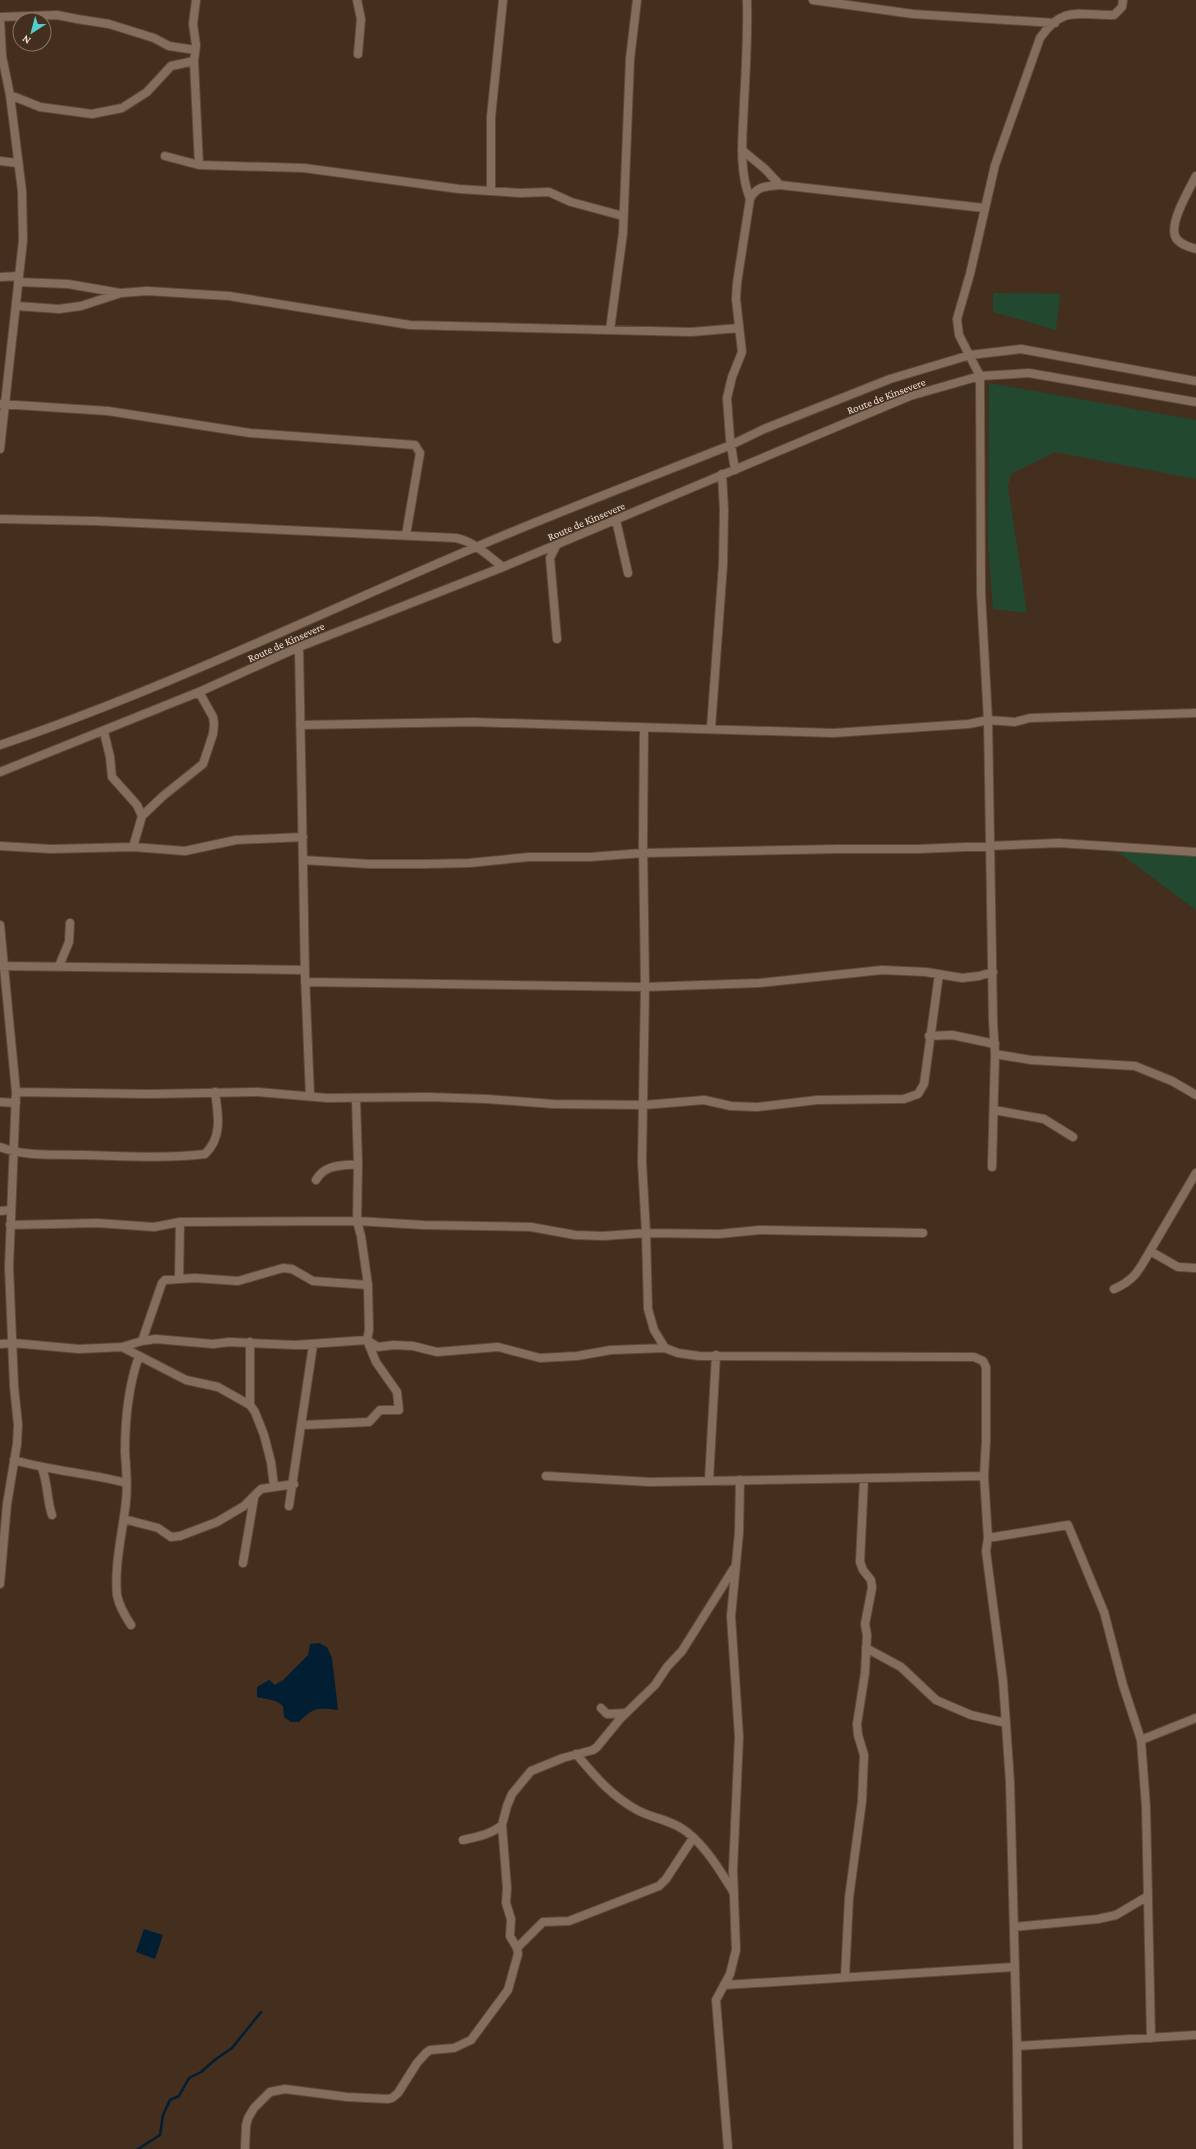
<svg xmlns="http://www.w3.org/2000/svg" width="1196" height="2149" viewBox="0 0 1196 2149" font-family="'Crimson Pro',serif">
<rect width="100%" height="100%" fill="#442e1e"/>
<path fill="#234830" d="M993,293l67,1 -4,36 -63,-18z
M989,383l207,37v59l-141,-27 -44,22 -3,12 19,127 -34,-4 -5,-63z
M1111,847l85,4v59z"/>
<path fill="#021e32" d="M319,1643l8,4 5,11 6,52c-20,-2 -25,-3 -39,12h-8l-7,-5 -1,-11 -7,-5 -19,-4v-10l12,-7 6,5 8,-5 25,-25 2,-11z
M144,1929l19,6 -8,24 -19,-7z"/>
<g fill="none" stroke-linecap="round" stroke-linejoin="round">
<path stroke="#021e32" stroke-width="2.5" d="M138,2149l22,-14 3,-20 7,-15 9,-4 10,-18 12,-6 15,-13 16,-11 29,-36"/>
<defs>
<path id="street" d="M196,0l-3,24 3,21 -2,16 5,104
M357,0l4,19 -3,35
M747,0c1,34 -1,68 -3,102 -1,32 -6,66 6,97
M813,0l100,14 142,9
M0,17l57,-2 20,4 32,5 45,14 15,8 26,4
M0,18l2,38 8,39 12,96 1,49 -23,209
M10,95l30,12 52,7 30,-6 25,-16 24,-26 23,-5
M742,150l23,19 15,16
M165,156l34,9 105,3 155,21 61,4 29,-1 22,10 52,14
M0,161l17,2
M1196,176c-7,14 -26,45 -21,60 3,8 14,11 21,13
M491,191v-74l12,-117
M0,277l19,-1
M18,282l50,2 52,9
M17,306l42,3 22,-3 40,-13 26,-2 82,5 181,29 281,7 48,-4
M610,330l13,-97 7,-174 7,-59
M0,404l108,7 142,22 165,12 5,8 -14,82
M735,470l-5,-31 -3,-41 5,-21 10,-25 -6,-53 1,-16 13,-84c6,-13 17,-13 30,-14l204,23
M0,519l95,2 361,17c19,4 32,18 47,29
M616,520l12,53
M556,546l-6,12 7,81
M299,647l6,328 5,121
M300,725l172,-3 361,11 136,-9 19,-4 27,2 15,-4 166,-5
M644,728l-1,115 2,144 -3,175 4,71 2,76 6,21 11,18 13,5 21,3 275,1 9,4 3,6v74l-2,35 4,62 -2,13 17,130 7,101 7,264 1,103
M711,728l12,-163 1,-55 -2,-36
M99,732h5l6,25 2,20 25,28 5,11 -9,31
M0,745c163,-55 318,-131 476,-198 84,-36 170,-68 255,-102l33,-16 126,-50 80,-24 51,-6 175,32
M0,772l199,-80 100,-45 204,-80 407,-171 70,-20 49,-3 167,29
M142,816l21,-20 40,-32 10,-30 1,-10 -1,-7 -14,-25
M0,846l51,3 82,-2 52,4 51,-11 67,-3
M303,860l66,4h56l44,-1 60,-6h61l53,-4 196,-4h79l141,-6 137,9
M0,925l16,167 -7,175 5,119 4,39 -1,19 -10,60 -7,80
M0,966l305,4
M59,966l10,-24 1,-19
M305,982l340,5 114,-4 123,-13 44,2 36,6 17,-2 14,-4
M929,1036l23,-1 43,9
M995,1054l36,6 104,6 37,15 24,14
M16,1092l134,2 108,-2 69,6 102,-1 58,2 66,5 91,1 60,-5 27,6 26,1 60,-7 87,-1 14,-5 6,-10 15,-110
M0,1102l16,1
M994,1110l50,9 29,18
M0,1147c25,10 56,7 82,8 41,1 82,4 123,-1 18,-17 13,-40 10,-62
M992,1167l3,-113 -2,-33 -5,-301 -7,-127 -1,-217 -21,-41 -2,-16 13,-45 25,-109 45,-127c24,-34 39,-22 74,-23l8,-8 1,-7
M1196,1173l-46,78 28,16 18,1
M316,1180c9,-16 25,-14 42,-16
M0,1211l11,-1
M10,1225l87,-2 57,4 26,-5
M179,1279l1,-57 177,-1 66,4 108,2 44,8 28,1 43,-3 73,1 40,-4 164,3
M1114,1289c21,-9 25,-19 36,-38
M142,1341l20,-58 3,-3 30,-2 43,3 45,-13 9,1 21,12 55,4
M0,1344l13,-1 66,6 43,-2 20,-6 14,-2 57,5 16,-2 66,3 72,-5 11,7 16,-2 19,1 24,6 61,-5 42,11 37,-2 34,-6 54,-2
M122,1347l64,33 32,7 32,18 5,7 9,23 7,27 3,24
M250,1405v-63
M303,1425l66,-3 11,-12h19l-2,-18 -21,-30 -9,-22 2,-10 -1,-45 -7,-49 -4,-15 1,-57 -2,-65
M14,1460c37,11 75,13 112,23
M42,1468c6,16 5,33 10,47
M546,1476l104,6 334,-6
M709,1480l7,-125
M289,1506l24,-161
M124,1519l34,9 13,9 9,-1 37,-14 27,-16 17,-17 33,-5
M988,1538l80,-13 36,87 19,73 18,55 5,67 5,231
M243,1563l11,-65
M131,1625c-6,-9 -12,-19 -14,-30 -3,-31 6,-64 9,-94 2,-16 0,-33 -1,-49 0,-33 3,-65 14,-96
M866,1648l35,19 35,33 35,15 35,8
M601,1708l6,6 19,-1
M1141,1740l55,-22
M576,1754c20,23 34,41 61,56 17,9 35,10 50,22 20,16 34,40 47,61
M463,1840c13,-3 29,-6 39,-15
M1014,1927l84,-8 18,-4 32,-19
M517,1948l26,-26 26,-1 90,-35 7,-7 27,-41
M845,1977l4,-79 13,-97 2,-46 -6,-20 -1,-11 8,-51 2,-38 -2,-11 7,-36 -1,-8 -8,-10 -3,-8 4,-83
M724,1985l290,-18
M1017,2046l179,-11
M245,2149l1,-23 2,-8 6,-10 16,-16 15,-3 62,8 41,2 4,-1 6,-5 19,-30 9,-10 4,-3 24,-2 17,-8 37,-50 10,-36 -1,-6 -7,-12 1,-17 -5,-16 1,-15 -5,-63 5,-19 5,-12 19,-23 32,-13 30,-8 4,-3 23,-28 35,-34 12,-18 15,-16 52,-83
M728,2149l-12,-149 14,-26 6,-24 -3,-80 6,-133 -8,-121 8,-83 1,-53"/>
</defs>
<use href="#street" stroke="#5d4b3c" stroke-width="10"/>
<use href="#street" stroke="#856d5b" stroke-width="8"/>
</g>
<g text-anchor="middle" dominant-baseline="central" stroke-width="3" stroke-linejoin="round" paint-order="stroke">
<g font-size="11" fill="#efe1d7" stroke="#442e1e">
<text transform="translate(886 396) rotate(-21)">Route de Kinsevere</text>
<text transform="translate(586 521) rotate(-23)">Route de Kinsevere</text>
<text transform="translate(286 642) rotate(-24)">Route de Kinsevere</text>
</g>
</g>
<g transform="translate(32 32) rotate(216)"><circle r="19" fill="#442e1e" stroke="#887668"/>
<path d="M0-3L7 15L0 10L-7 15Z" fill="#52cdcc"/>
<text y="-6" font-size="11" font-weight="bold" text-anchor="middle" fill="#efe1d7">N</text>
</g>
</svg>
